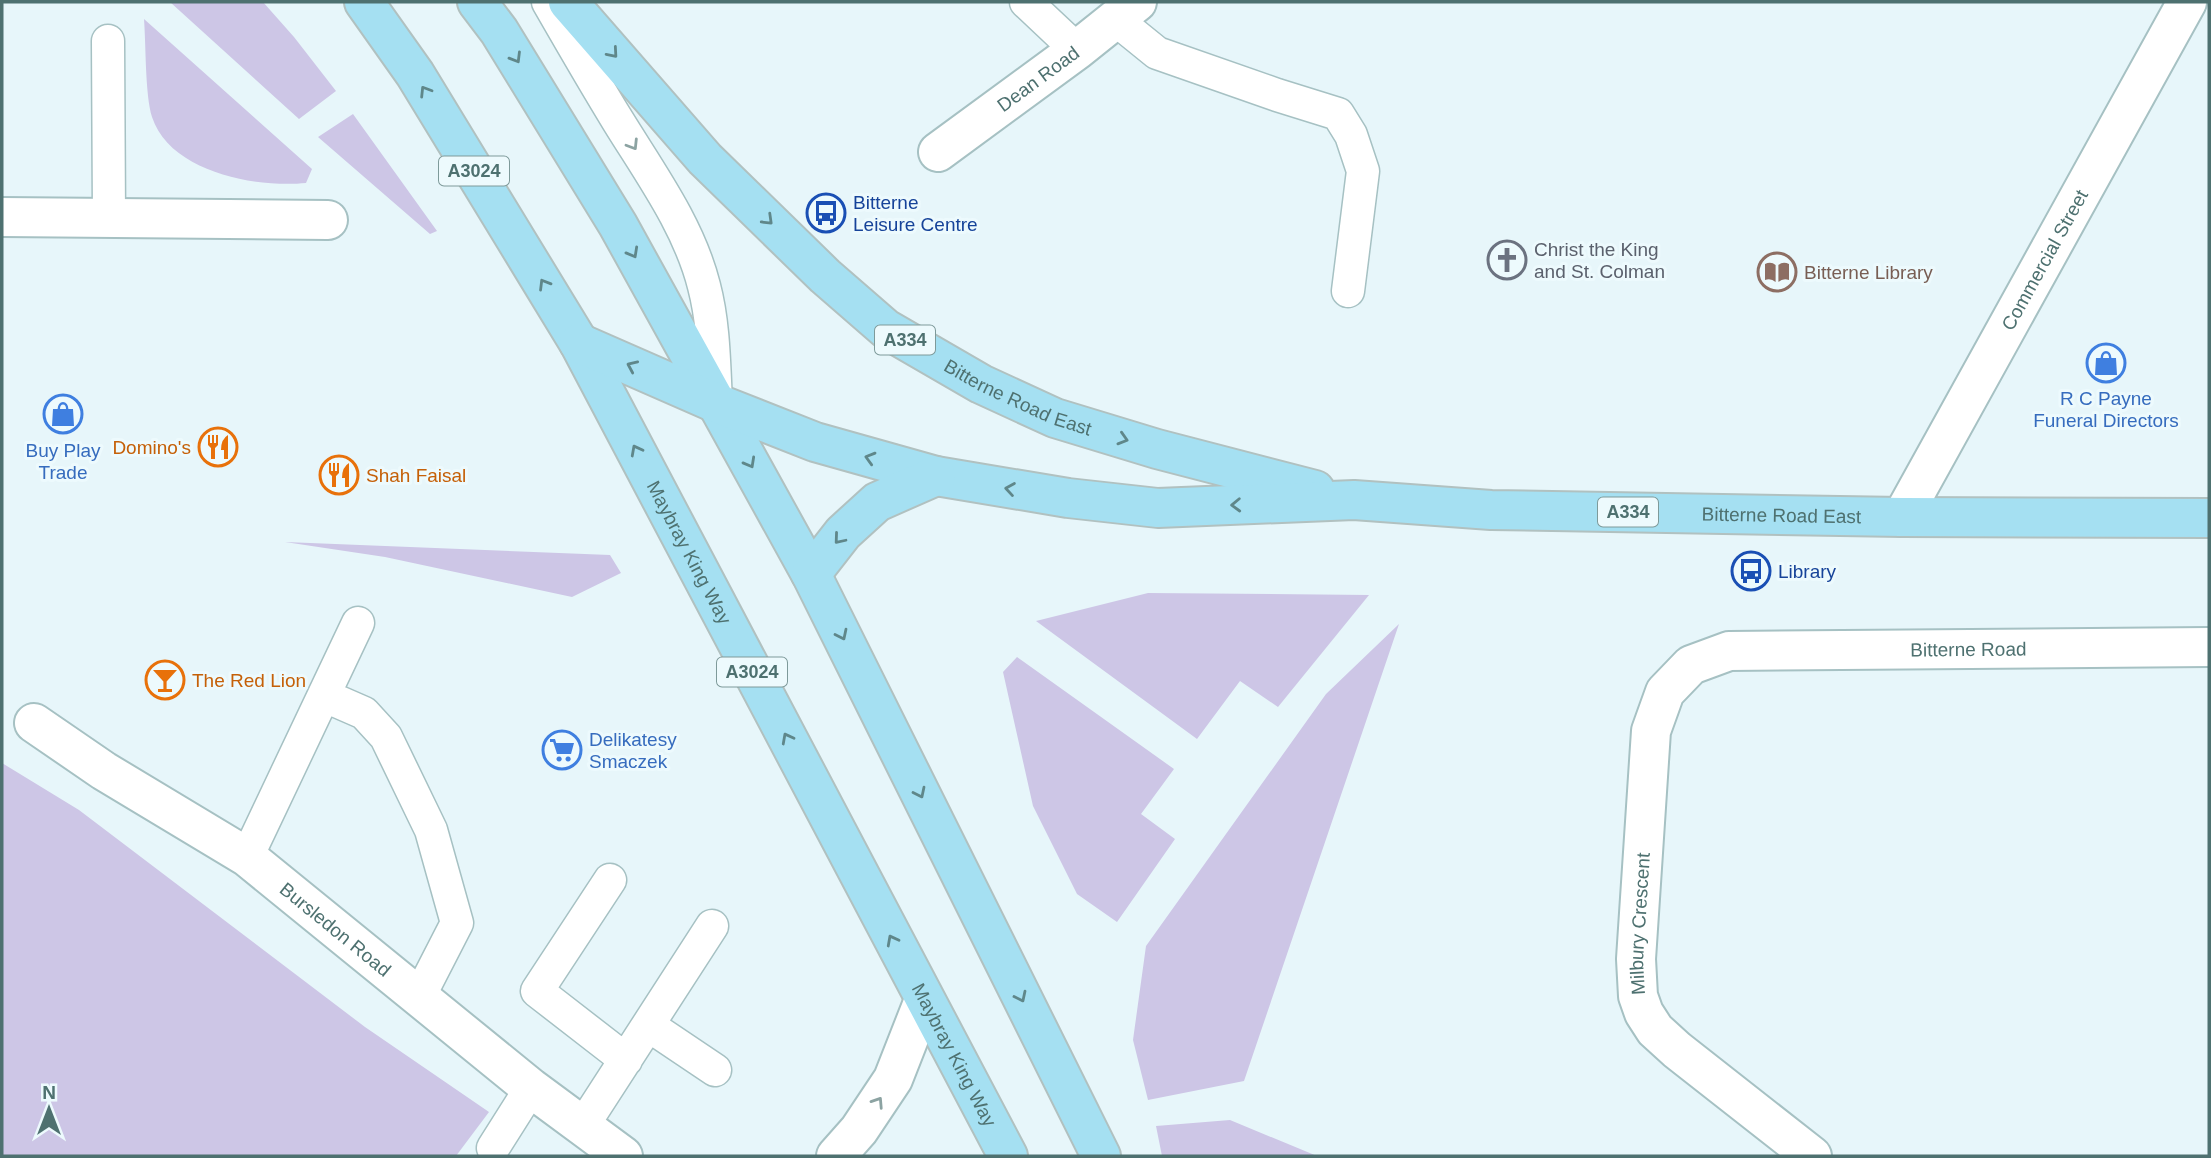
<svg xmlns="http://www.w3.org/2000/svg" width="2211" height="1158" viewBox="0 0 2211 1158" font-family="Helvetica,sans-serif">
<rect width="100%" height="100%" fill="#e7f6fa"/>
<path fill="#cdc6e6" d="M170,2h93l31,35 42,54 -37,28z
M144,19l168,150 -6,14c-51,5 -136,-11 -154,-66 -7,-23 -6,-72 -8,-98z
M353,114l84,117 -7,3 -112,-97z
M285,542l325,13 11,18 -49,24 -187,-40z
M1148,593l221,2 -91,112 -38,-26 -43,58 -161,-118z
M1399,624l-155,457 -96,19 -15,-60 13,-94 180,-252z
M1017,657l157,112 -33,45 34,25 -58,83 -40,-28 -44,-88 -30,-134z
M2,763l77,47 286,217 124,85 -33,44h-454z
M1230,1120l87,36h-155l-6,-30z"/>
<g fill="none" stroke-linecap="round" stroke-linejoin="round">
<defs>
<path id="service" d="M548,2c23,40 46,80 70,119 32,52 71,105 86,165 10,38 10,78 12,117
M1026,2l51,48
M1115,19l42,34 120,42 61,19 13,21 12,36 -15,120
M108,41l1,176
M325,696l39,17 22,24 45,93 26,93 -38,74
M247,857l111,-234
M610,880l-73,111 89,69
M648,1025l67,45
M582,1127l130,-201
M493,1148l38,-60"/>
<g id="minor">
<path id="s1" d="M938,152l139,-102 60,-48"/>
<path d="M2,217l326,3"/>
<path id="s2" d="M1902,517l285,-515"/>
<path id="s3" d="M34,723l70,48 143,86 284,231 92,68"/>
<path d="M836,1156l23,-26 34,-51 31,-79"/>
<path id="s4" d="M1812,1156l-135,-106 -22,-20 -11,-17 -6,-17 -2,-37 15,-228 14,-39 26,-27 38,-14 480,-4"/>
</g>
<g id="primary">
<path id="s5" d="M364,2l51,72 164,269 429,813"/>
<path d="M477,2l22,29 119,194 193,349 290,582"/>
<path id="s6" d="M568,2l137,157 120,117 61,53 95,55 74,34 102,31 158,41"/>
<path id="s7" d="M579,343l137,60 99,39 121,34 132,22 90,10 196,-8 137,10 411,7 307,1"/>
<path d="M811,574l32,-41 34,-31 59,-26"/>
</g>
</defs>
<use href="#service" stroke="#a6c1c3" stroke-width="35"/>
<use href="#minor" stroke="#a6c1c3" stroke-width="42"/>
<use href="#primary" stroke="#b1c1c0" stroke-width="42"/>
<use href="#service" stroke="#fff" stroke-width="32"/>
<use href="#minor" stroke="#fff" stroke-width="38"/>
<use href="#primary" stroke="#a5e0f2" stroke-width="38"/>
</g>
<defs><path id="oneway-chevron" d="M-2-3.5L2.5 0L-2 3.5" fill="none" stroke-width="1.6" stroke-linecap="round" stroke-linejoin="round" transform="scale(1.75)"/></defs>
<g stroke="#5f878a">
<use href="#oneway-chevron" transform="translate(613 53) rotate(49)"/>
<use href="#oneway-chevron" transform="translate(516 58) rotate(59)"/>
<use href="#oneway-chevron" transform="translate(425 91) rotate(-122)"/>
<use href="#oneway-chevron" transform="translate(768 220) rotate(44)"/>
<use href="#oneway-chevron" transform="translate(633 253) rotate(61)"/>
<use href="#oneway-chevron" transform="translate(544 284) rotate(-121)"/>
<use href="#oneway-chevron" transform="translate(632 366) rotate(-156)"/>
<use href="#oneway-chevron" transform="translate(1123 439) rotate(17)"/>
<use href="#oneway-chevron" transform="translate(636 450) rotate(-118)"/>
<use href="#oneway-chevron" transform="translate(870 458) rotate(-164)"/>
<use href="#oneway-chevron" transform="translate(750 463) rotate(61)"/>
<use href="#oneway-chevron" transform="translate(1010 489) rotate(-171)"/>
<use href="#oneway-chevron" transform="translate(1236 505) rotate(178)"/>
<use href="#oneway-chevron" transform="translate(839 539) rotate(130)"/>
<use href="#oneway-chevron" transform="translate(842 635) rotate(64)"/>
<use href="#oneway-chevron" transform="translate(787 738) rotate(-118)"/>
<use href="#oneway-chevron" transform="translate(920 793) rotate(64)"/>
<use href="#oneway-chevron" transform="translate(892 940) rotate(-118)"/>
<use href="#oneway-chevron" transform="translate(1021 997) rotate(64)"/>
</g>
<g stroke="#8ca3a2">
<use href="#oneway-chevron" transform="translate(633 145) rotate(58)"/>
<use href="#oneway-chevron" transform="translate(878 1102) rotate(-57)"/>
</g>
<defs>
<symbol id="bus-ring" viewBox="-11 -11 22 22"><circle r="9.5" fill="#edfafd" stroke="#1a4fb4" stroke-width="1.5"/><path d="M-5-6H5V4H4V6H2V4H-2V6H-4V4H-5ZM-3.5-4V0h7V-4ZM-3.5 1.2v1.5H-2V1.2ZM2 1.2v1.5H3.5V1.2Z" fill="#1a4fb4"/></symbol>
<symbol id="church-ring" viewBox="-11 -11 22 22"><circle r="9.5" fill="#edfafd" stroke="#6b7280" stroke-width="1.5"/><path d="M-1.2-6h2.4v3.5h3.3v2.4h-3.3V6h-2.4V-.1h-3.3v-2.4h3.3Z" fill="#6b7280"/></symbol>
<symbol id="library-ring" viewBox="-11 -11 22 22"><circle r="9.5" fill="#edfafd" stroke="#8d6e63" stroke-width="1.5"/><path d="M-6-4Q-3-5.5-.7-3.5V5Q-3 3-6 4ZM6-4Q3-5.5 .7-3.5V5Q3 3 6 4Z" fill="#8d6e63"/></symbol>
<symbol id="shop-ring" viewBox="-11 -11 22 22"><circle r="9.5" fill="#edfafd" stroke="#3f7fe0" stroke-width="1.5"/><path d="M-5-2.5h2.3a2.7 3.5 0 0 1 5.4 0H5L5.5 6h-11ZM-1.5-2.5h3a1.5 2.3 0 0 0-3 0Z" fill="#3f7fe0"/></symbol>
<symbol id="restaurant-ring" viewBox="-11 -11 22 22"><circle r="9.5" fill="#edfafd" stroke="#e8710a" stroke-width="1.5"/><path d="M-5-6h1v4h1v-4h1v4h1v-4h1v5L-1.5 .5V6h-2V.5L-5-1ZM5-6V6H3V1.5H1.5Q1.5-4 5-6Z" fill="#e8710a"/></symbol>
<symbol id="bar-ring" viewBox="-11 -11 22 22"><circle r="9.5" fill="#edfafd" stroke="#e8710a" stroke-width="1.5"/><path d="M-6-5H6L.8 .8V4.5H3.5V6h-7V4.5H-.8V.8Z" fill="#e8710a"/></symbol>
<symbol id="supermarket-ring" viewBox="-11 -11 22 22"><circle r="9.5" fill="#edfafd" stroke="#3f7fe0" stroke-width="1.5"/><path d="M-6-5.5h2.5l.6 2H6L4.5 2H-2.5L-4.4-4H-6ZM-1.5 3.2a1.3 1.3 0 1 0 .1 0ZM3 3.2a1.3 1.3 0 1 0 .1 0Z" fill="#3f7fe0"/></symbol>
</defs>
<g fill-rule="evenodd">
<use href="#bus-ring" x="804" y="191" width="44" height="44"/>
<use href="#church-ring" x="1485" y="238" width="44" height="44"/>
<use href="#library-ring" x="1755" y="250" width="44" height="44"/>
<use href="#shop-ring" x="2084" y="341" width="44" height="44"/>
<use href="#shop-ring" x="41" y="392" width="44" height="44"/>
<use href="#restaurant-ring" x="196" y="425" width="44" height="44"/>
<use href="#restaurant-ring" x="317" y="453" width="44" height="44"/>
<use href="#bus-ring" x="1729" y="549" width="44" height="44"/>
<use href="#bar-ring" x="143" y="658" width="44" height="44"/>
<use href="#supermarket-ring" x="540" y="728" width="44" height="44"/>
</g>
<g text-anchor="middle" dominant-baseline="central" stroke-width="6" stroke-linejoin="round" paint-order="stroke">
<g fill="#edfafd" stroke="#7e9a9a" stroke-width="2">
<rect x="439" y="156.5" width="70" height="29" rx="5"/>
<rect x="875" y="325.5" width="60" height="29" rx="5"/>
<rect x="1598" y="497.5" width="60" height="29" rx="5"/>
<rect x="717" y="657.5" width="70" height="29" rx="5"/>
</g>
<g font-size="18" font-weight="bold" fill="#4e7170">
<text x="474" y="171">A3024</text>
<text x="905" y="340">A334</text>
<text x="1628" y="512">A334</text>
<text x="752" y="672">A3024</text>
</g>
<g font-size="19" fill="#4e7170" stroke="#edfafd">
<text stroke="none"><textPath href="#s1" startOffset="124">Dean Road</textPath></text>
<text stroke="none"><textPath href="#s2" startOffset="294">Commercial Street</textPath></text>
<text stroke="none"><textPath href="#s6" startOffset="606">Bitterne Road East</textPath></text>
<text stroke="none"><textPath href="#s7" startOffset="1230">Bitterne Road East</textPath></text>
<text stroke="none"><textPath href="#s5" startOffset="640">Maybray King Way</textPath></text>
<text stroke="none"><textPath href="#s4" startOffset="864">Bitterne Road</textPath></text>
<text stroke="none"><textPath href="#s4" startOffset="312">Milbury Crescent</textPath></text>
<text stroke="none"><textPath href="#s3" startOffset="366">Bursledon Road</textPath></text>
<text stroke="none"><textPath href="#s5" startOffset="1208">Maybray King Way</textPath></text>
</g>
<g font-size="19" fill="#164399" stroke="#edfafd" text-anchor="start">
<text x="853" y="202">Bitterne<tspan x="853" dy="22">Leisure Centre</tspan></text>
<text x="1778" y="571">Library</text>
</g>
<g font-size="19" fill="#5b616d" stroke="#edfafd" text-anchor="start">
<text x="1534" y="249">Christ the King<tspan x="1534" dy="22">and St. Colman</tspan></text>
</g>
<g font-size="19" fill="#785e54" stroke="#edfafd" text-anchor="start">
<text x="1804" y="272">Bitterne Library</text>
</g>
<g font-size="19" fill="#366cbe" stroke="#edfafd">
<text x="2106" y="398">R C Payne<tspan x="2106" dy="22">Funeral Directors</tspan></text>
<text x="63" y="450">Buy Play<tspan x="63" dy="22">Trade</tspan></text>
<text x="589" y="739" text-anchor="start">Delikatesy<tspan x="589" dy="22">Smaczek</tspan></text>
</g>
<g font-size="19" fill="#c56008" stroke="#edfafd" text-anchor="start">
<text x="191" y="447" text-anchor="end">Domino's</text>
<text x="366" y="475">Shah Faisal</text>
<text x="192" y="680">The Red Lion</text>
</g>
</g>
<rect width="2211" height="1158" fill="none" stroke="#4e7170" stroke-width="7"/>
<g transform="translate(49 1109)" stroke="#edfafd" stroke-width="5" paint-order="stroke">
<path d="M0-5L12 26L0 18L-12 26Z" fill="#4e7170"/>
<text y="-10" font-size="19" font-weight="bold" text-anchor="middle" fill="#4e7170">N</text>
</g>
</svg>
